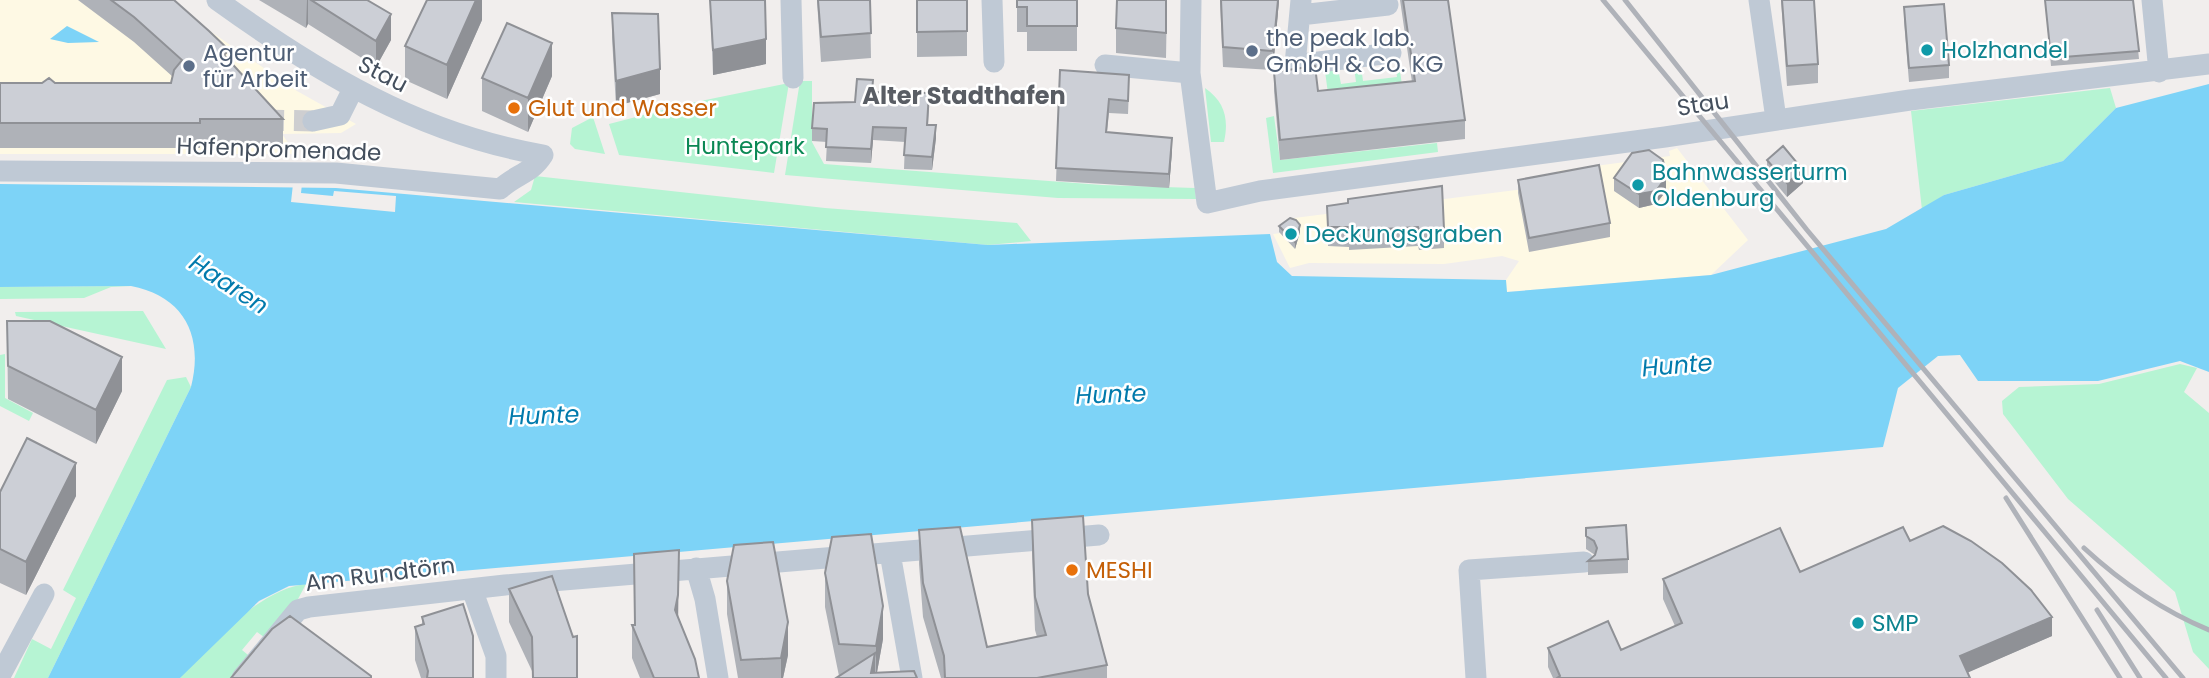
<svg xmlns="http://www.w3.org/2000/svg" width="2209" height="678" viewBox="0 0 2209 678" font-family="Poppins,sans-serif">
<rect width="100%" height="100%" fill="#f1eeed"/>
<path fill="#fef9e4" d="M0,0h165l132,91 59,33 -15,9 -59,1 14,20h-296z
M1677,148l71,92 -37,35 -205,17v-12l13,-19 -17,-5 -58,8 -135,-1 -19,5 -17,-34 8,-1 13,-15 253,-32 11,-15 112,-15 -1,-5z"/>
<path fill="#b6f4d3" d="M1394,50h3l6,42 -74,9 -4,-30 13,-2 3,15 15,-2 -2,-15 7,-1 2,15 34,-4z
M800,81h12v61l12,22 278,21 93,3 1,11 -138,-1 -273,-23z
M789,83l-15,90 -155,-18 -10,-31 77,-20z
M1205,88c20,14 24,31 19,54h-13z
M2110,88l6,20 -53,53 -119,34 -22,15 -11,-99z
M1274,116l6,44 157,-17 1,9 -165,21 -7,-55z
M593,117l12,37 -30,-5 -5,-5 2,-16z
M535,176l290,32 192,15 14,18 -43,4 -474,-43 17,-12z
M131,286l-20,1 -27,11 -84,1v-12z
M143,311l23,38 -150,-33 -1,-4z
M5,354v44l28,15 -4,8 -29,-15v-51z
M2180,364l17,4 -13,24 25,21v256l-16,-17 -18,-60 -107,-93 -65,-85 -1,-13 17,-14 80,-3z
M186,377l5,10 -143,291h-34l18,-39 19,10 25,-51 -13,-8 104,-210z
M306,584l-16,30 -22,26 -11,-8 -15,18 11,9 -16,19h-57c26,-34 83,-90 126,-94z"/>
<path fill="#7dd3f7" d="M67,26l32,16 -31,1 -18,-4z
M2209,84v288l-29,-11 -82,20h-120l-18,-26 -22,1 -40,32 -15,59 -1594,139 -30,15 -79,77h-132l143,-291c13,-51 -7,-91 -60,-101l-131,1v-103l336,4 652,57 282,-11 7,28 15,14 214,4 1,12 204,-17 175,-46 58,-34 119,-34 53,-53z"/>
<path fill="#f1eeed" d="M293,184h9l-1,9 32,3 1,-5 62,5 -1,16 -104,-10z"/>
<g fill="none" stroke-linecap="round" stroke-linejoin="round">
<path stroke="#ceced0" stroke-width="21" stroke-dasharray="21 10" stroke-linecap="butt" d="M263,120l50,1"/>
<path stroke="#bfc9d5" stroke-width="21" d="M791,0l2,78
M992,0l2,62
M1191,0l-1,73 17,130 53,-12 405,-54 245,-37 299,-36
M1301,0l-6,65 96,-12
M1759,0l17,119
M2152,0l7,72
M1300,15l88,-10
M1105,65l85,8
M313,121l27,-6 13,-26
M0,171l336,2 164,16c16,-15 31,-15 43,-34 -124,-21 -226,-83 -326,-155
M890,553l22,125
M696,568l9,31 13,79
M472,589l24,67v22
M0,676l44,-82
M242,678l56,-68 11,-3 196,-22 594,-50
M1476,678l-7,-108 115,-8"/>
<path stroke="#afb2b9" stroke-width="5" d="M1603,0l563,678
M1625,0l182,230 376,448
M2006,498l114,180
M2084,548c38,35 77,62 125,82
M2097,610l43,68"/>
</g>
<path fill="#afb2b8" d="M78,0h96l109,119v25h-83v4h-200v-65h171l2,-6 -39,-35z
M259,0h108l24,40 -15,27 -68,-43 -2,4z
M710,0l56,64 -53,11z
M817,0h53l1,58 -50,4z
M917,0h50v56l-50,1z
M1017,0h60v51h-50v-19h-10z
M1167,0l-1,58 -50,-5v-25z
M1220,0h59l-6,70 -50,-3z
M1400,0h48l17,120v19l-185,21 -6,-69v-19l44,19 94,-9z
M1781,0h33l4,64v19l-31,3z
M2045,0h88l6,59 -88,7z
M1904,7l45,58v13l-40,4 -5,-61z
M612,13l48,81 -44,12 -4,-68z
M482,20l-35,79 -42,-19v-34z
M1060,70l69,19 -1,25 -19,-1 -2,19 65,19 -3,37 -113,-7z
M552,76l-24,56 -46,-21v-33z
M873,92l56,14 -1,19 8,13 -4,32 -28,-1 1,-27 -32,-2 -2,23 -45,-2 1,-19 -15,-1v-13z
M1767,160l36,23 -16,14 -20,-24z
M1614,178l52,13 -10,13 -17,4 -25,-17z
M1518,180l92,43v14l-81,15 -11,-59z
M1327,206l117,23v19l-25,2 -1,-4 -69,4v-3l-21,-1z
M1279,226l21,6 -5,17 -16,-17z
M7,321l115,70 -26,53 -88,-45z
M0,492l76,4 -50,99 -26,-12z
M1032,520l56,74 19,71v13h-166l-18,-61 -4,-53v-34l68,117 50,-10 -2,-7 -3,-76z
M1586,528l42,31v14l-40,2v-14l7,-6 -9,-6z
M1910,541l142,95 -84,36 2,6h-417l-5,-11v-19l73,2 54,-24 -12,-27v-20l137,-7z
M634,554l44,65 21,59h-59l-8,-20v-33h2z
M825,573l58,66 -6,33 -38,4 -14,-69z
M727,581l61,74 -5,23h-45l-11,-64z
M509,589l68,89h-45v-7l-23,-49z
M422,617l52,61h-53l-6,-18v-33l7,-2z"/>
<path fill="#8f9196" d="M307,0h1v24l-2,4z
M476,0h6v20l-35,79v-34z
M1278,0h1l-6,70v-19z
M391,14v26l-15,27v-26z
M766,39v25l-53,11v-25z
M552,43v33l-24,56v-34z
M660,69v25l-44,12v-25z
M936,125v13l-4,32v-13z
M873,127v13l-2,23v-14z
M1172,138v13l-3,37v-14z
M1803,170v13l-16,14v-14z
M1666,177v14l-10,13 -17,4v-14z
M1300,225v7l-5,17v-7z
M122,357v34l-26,53v-34z
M76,463v33l-50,99v-33z
M679,550l-1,79 -3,-19z
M883,606v33l-7,39v-32z
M2052,617v19l-92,40v-20z
M788,622v33l-5,23h-2v-20z
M875,653v25l-4,-5z"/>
<path fill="#cccfd6" stroke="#8f9196" stroke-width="2" d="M111,0h63l35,31 20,19 -5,5 59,64h-83v4h-200v-40h42l7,-5 6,5h116l3,-13 8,-10 -48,-43z
M311,0h56l24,14 -15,27z
M427,0h49l-29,65 -42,-19z
M710,0h55l1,39 -53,11z
M818,0h52l1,33 -50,4z
M917,0h50v31l-50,1z
M1017,0h60v26h-50v-19h-10z
M1117,0h49v33l-50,-5z
M1221,0h57l-5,51 -50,-4z
M1403,0h45l17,120 -185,20 -6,-68 41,-6 3,25 97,-10z
M1782,0h32l4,64 -31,2z
M2045,0h88l6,51 -88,7z
M1944,4l5,61 -40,3 -5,-61z
M612,13l46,1 2,55 -44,12z
M507,23l45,20 -24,55 -46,-20z
M1060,70l69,5 -1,26 -19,-2 -3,33 66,6 -3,36 -113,-6z
M857,79l16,1 -1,12 57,1 -2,32h9l-4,32 -28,-2 2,-27 -33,-1 -2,22 -45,-2 1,-18 -15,-1 2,-25 41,-1z
M1783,146l20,24 -16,13 -20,-23z
M1649,150l14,10 3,17 -10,14 -17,3 -25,-16 18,-25z
M1599,165l11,58 -81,15 -11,-58z
M1442,186l2,43 -25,1 -1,-3 -69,4v-4h-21l-1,-21 21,-3v-4z
M1290,218l6,2 4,5 -5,17 -16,-16z
M7,321h43l72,36 -26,53 -88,-44z
M27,438l49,25 -50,99 -26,-13v-57z
M1083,516l5,78 19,71 -70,13h-92l-1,-22 -21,-73 -4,-53 41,-3 27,120 59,-12 -11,-38 -3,-77z
M1626,525l2,34 -40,2 7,-6 2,-7 -3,-7 -8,-5v-8z
M1943,526l28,15 31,22 29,27 21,27 -92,39 10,22h-413l3,-2 -12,-28 60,-27 13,29 61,-27 -19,-44 117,-51 20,44 103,-45 7,14z
M871,534l12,72 -7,40 -37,-2 -14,-71 7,-36z
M773,542l15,80 -7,36 -40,2 -14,-79 7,-36z
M679,550l-1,45 -3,15 20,49 4,19h-45l-22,-53h3l-1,-71z
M552,576l21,61 4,-1v42h-44l-1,-41 -23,-48z
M463,604l10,32v42h-46l1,-7 -13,-44 9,-3 -2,-7z
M290,616l81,60v2h-140l41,-49z
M875,653l-4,20 43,-2 3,7h-81z"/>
<g fill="#0f9aa8" stroke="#fff" stroke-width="2.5">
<circle cx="1927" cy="50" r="7"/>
<circle cx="1638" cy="185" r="7"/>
<circle cx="1291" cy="234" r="7"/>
<circle cx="1858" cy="623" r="7"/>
</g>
<g fill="#5c6f8a" stroke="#fff" stroke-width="2.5">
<circle cx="1252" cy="51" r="7"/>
<circle cx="189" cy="66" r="7"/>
</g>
<g fill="#e8710a" stroke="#fff" stroke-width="2.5">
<circle cx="514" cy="108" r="7"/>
<circle cx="1072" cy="570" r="7"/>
</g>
<g text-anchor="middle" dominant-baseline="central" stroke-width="5" stroke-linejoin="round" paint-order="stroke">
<g font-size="23" fill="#4e5e75" stroke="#fff" text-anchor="start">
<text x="1266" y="38">the peak lab.<tspan x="1266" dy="26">GmbH &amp; Co. KG</tspan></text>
<text x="203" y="53">Agentur<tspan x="203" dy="26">für Arbeit</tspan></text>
</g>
<g font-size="23" fill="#0d838f" stroke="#fff" text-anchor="start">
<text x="1941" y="50">Holzhandel</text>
<text x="1652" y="172">Bahnwasserturm<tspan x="1652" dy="26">Oldenburg</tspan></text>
<text x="1305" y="234">Deckungsgraben</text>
<text x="1872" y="623">SMP</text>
</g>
<g font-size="23" fill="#444f5d" stroke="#fff">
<text transform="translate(383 74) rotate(27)">Stau</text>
<text transform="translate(1703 104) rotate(-9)">Stau</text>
<text transform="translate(279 149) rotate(2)">Hafenpromenade</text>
<text transform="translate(380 574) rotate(-7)">Am Rundtörn</text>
</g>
<g font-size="23" fill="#c56008" stroke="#fff" text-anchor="start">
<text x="528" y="108">Glut und Wasser</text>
<text x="1086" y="570">MESHI</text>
</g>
<g font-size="23" fill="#0b8854" stroke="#fff">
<text x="745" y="146">Huntepark</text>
</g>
<g font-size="24" font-weight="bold" fill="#595d64" stroke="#fff">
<text x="964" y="95">Alter Stadthafen</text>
</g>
<g font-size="24" font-style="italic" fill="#017aac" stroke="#fff">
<text transform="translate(229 284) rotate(33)">Haaren</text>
<text transform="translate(1677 365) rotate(-5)">Hunte</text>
<text transform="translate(1111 394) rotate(-2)">Hunte</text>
<text transform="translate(544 415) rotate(-2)">Hunte</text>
</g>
</g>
</svg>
